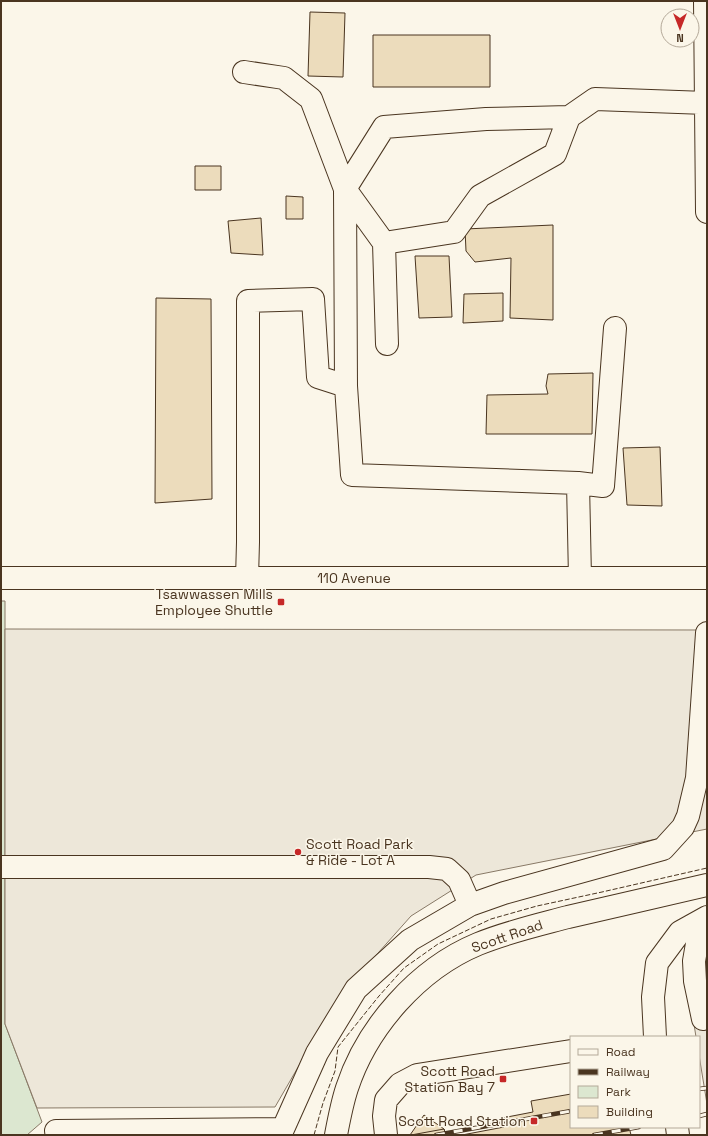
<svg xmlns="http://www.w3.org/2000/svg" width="708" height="1136" viewBox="0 0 708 1136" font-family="'Space Grotesk',sans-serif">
<rect width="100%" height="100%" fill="#fbf6e9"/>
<path fill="#dce7d0" stroke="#887966" d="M1,601h4v423l37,98 -15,13h-26z"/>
<path fill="#ede7d9" stroke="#887966" d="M5,629l702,1v199l-231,46 -65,41 -73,82 -63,109 -238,1 -32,-84z
M707,977v127l-8,-49v-18h-3l-7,-45 16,-6z"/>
<path fill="#ecdcbc" stroke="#4a3520" d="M310,12l35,1 -2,64 -35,-1z
M373,35h117v52h-117z
M195,166h26v24h-26z
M286,196l17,1v22h-17z
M261,218l2,37 -32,-2 -3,-32z
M553,225v95l-43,-2 1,-60 -36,4 -9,-11 -1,-22z
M415,256h34l3,61 -33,1z
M503,293v28l-40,2 1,-29z
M156,298l55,1 1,200 -57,4z
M593,373l-1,61h-106l1,-39 61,-1 -2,-8 2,-12z
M660,447l2,59 -35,-1 -4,-57z
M571,1094v33h58l2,8h-169l42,-8 -2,-9 31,-6 -2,-11z
M424,1115l20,14 2,6h-36z
M444,1129l2,6h-35z"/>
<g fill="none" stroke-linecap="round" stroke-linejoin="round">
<defs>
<path id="minor" d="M705,1l2,211
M244,72l40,6 27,21 34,90 39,54 3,101
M384,243l70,-11 26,-36 75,-42 14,-37
M346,386l-1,-197 39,-62 102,-8 83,-2 26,-18 111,4
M578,483l25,3 12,-158
M247,578l1,-36v-241l65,-2 5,78 28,9 6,89 226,8 2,95
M1,867h428l18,2 12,11 11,25
M703,1019l-8,-38 -1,-20 4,-23 9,-12
M655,1037l-2,-40 4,-34 23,-31 27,-15
M677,1127l1,8
M56,1131l227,-2 34,-76 39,-64 54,-49 60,-35 34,-12 159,-44 20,-22 5,-11 9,-38 10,-145
M386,1135l-2,-19 2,-16 14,-16 17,-9 154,-24"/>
<path id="major" d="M1,578h706
M336,1135c3,-16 6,-32 11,-47 20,-61 71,-119 131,-144 29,-12 60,-19 90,-27 46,-11 93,-21 139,-32"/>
</defs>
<use href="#minor" stroke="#4a3520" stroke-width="24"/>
<use href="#major" stroke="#4a3520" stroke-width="24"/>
<use href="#minor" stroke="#fbf6e9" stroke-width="22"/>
<use href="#major" stroke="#fbf6e9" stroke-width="22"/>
<defs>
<path id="rail" d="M699,1089l8,-1
M699,1116l8,-2
M436,1135l135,-24
M594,1135l45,-8"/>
</defs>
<use href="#rail" stroke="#4a3520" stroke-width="4.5"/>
<use href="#rail" stroke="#fbf6e9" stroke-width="3" stroke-dasharray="9" stroke-linecap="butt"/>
<path stroke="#4a3520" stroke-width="1" stroke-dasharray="5 2" stroke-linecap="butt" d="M314,1135l9,-32 12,-32 3,-24 41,-51 25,-28 34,-24 53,-25 46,-13 65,-14 105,-24"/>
</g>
<g fill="#c62828" stroke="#fbf6e9" stroke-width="1.5">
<rect x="277" y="598" width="8" height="8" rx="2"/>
<circle cx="298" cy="852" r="4"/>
<rect x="499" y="1075" width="8" height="8" rx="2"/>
<rect x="530" y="1117" width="8" height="8" rx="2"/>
</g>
<g text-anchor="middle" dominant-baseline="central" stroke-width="3" stroke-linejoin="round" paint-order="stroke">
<g font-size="14" fill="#4a3520" stroke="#fbf6e9">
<text x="354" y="578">110 Avenue</text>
<text transform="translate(507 936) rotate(-19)">Scott Road</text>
</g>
<g font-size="14" fill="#4a3520" stroke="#fbf6e9" text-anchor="end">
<text x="273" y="594">Tsawwassen Mills<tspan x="273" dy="16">Employee Shuttle</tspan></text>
<text x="306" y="844" text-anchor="start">Scott Road Park<tspan x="306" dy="16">&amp; Ride - Lot A</tspan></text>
<text x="495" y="1071">Scott Road<tspan x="495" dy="16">Station Bay 7</tspan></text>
<text x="526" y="1121">Scott Road Station</text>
</g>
</g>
<rect width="708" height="1136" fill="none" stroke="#4a3520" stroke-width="4"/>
<rect x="570" y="1036" width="130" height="92" fill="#fbf6e9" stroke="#b4a999"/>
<rect x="578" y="1049" width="20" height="6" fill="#fbf6e9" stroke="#b4a999"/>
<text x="606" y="1056" font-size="12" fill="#4a3520">Road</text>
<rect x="578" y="1069" width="20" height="6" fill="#4a3520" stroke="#b4a999"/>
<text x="606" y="1076" font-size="12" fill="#4a3520">Railway</text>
<rect x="578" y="1086" width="20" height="12" fill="#dce7d0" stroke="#b4a999"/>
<text x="606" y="1096" font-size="12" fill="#4a3520">Park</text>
<rect x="578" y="1106" width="20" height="12" fill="#ecdcbc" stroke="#b4a999"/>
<text x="606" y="1116" font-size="12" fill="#4a3520">Building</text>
<g transform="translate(680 28) rotate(180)"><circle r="19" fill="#fbf6e9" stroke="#b4a999"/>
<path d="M0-3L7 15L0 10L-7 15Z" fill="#c62828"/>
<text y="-6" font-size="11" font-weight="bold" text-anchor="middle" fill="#4a3520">N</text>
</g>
</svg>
